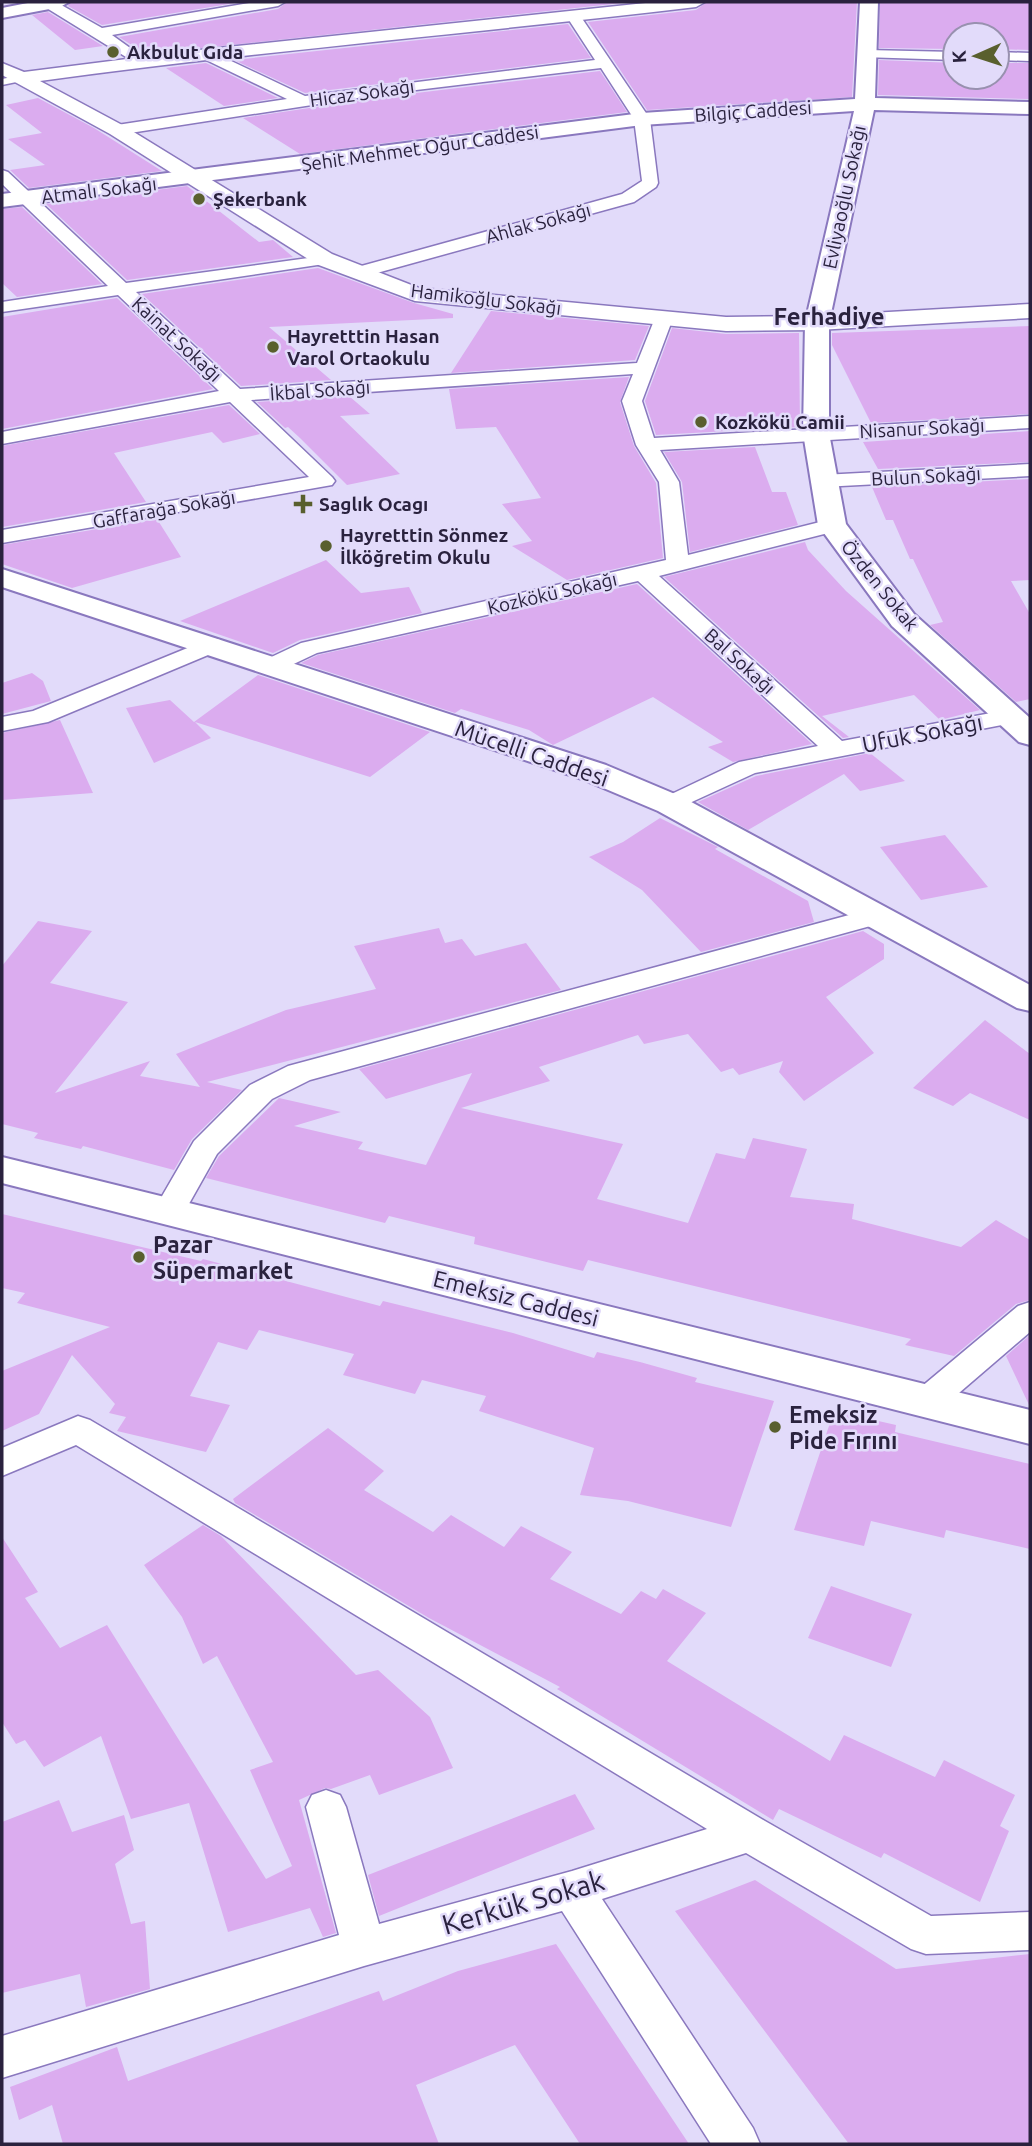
<svg xmlns="http://www.w3.org/2000/svg" width="1032" height="2146" viewBox="0 0 1032 2146" font-family="Ubuntu,sans-serif">
<rect width="100%" height="100%" fill="#e2dbfa"/>
<path fill="#dbacef" d="M71,2h170l-139,23 -34,-19z
M287,2h345l-486,52 -27,-17 159,-28z
M707,2h150l-5,95 -205,13 -59,-88 108,-12z
M880,2h150v48l-33,-1v-14h-42v14l-76,-1z
M48,12l55,34 -28,4 -43,-35z
M568,24l23,34 -286,35 -71,-33z
M879,60l76,3v14h42v-14h33v36l-152,-4z
M206,63l72,35 -54,8 -58,-38z
M600,71l27,41 -327,42 -57,-36 140,-21z
M38,98l56,30 68,43 -133,17 -19,-18 35,-5 -37,-26 34,-6 -36,-28z
M187,186l72,56 14,-2 20,17 -166,23 -81,-76z
M22,207l80,77 -85,13 -15,-14v-74z
M318,268l96,35 39,11v4l-184,9 62,53 -90,6 -99,-92z
M117,298l96,91 -211,40v-112z
M491,311l158,15 -14,34 -184,13z
M1030,326v88l-159,9 -39,-78v-12z
M672,328l54,6 73,-1 1,94 -144,8 -11,-34z
M629,377l-9,25 14,44 22,37 7,75 -96,22 -55,-34 20,-5 -30,-37 39,-6 -45,-71 -40,2 -7,-40z
M349,396l21,18 -30,2 60,58 -53,11 -47,-47 -12,-11 -3,1 -28,-26z
M229,405l31,29 -37,9 -11,-11 -98,21 32,49 -144,25v-81z
M1030,431v31l-152,7 -15,-27z
M755,447l17,45h14l12,33 -108,27 -8,-70 -18,-30z
M1030,479v101l-19,1 19,33v85l-14,3 -86,-77 13,-3 -30,-63h-3l-17,-39h-7l-14,-33z
M157,519l24,38 -109,31 -70,-24v-19z
M805,542l3,8 38,41 134,119 -40,10 -26,-25 -92,21 27,21 -6,1 -179,-161z
M326,560l35,33 48,-6 13,26 -122,27 -27,13 -93,-32z
M637,584l175,160 -79,18 -25,-15 15,-5 -70,-45 -100,48 -24,-15 -68,-21 -6,4 -154,-50 17,-8z
M32,673l11,8 8,20 -49,13v-31z
M258,675l172,57 -60,45 -175,-55 16,16 -57,25 -28,-55 44,-8 24,22z
M60,720l33,73 -91,7v-67z
M870,753l35,28 -45,10 -16,-17 -96,56 -50,-28 58,-26z
M660,818l58,29 -3,2 93,52 6,21 -113,30 -59,-62 -53,-33 34,-15z
M945,835l43,52 -67,13 -41,-53z
M38,921l54,10 -42,52 78,19 -73,91 95,-32 -10,15 60,11 -24,-33 110,-44 90,-21 -22,-43 85,-18 6,15 17,-4 13,17 51,-13 35,47 -354,92 35,8 -50,49 -18,31 -91,-24 -2,3 -47,-11 4,-5 -36,-9v-158z
M863,931l21,13v15l-58,38 48,56 -70,48 -25,-29 4,-11 -44,14 -6,-7 -12,4 -33,-38 -44,10 -6,-9 -99,32 11,14 -89,27 162,36 -26,55 91,24 28,-70 29,6 8,-21 54,11 -17,48 64,7 -2,15 109,28 35,-27 34,20v60l-14,4 -62,52 -49,-11 6,-6 -323,-79 -5,11 -109,-27 1,-7 -86,-21 -4,7 -179,-45 13,-22 60,-58 62,14 -47,14 69,16 -5,7 68,16 46,-92 -86,26 -27,-30z
M985,1020l45,34v66l-60,-27 -17,13 -40,-18z
M2,1214l199,47 2,-2 177,47 3,-5 130,32 81,25 3,-6 43,10 57,16 -2,4 79,19 -43,126 -103,-26 -48,-6 14,-47 -115,-37 7,-15 -64,-16 -7,14 -72,-19 11,-21 -95,-24 -12,20 -29,-8 -28,54 40,9 -24,47 -89,-21 9,-14 -17,-4 6,-9 -43,-49 -33,59 -37,17v-60l108,-44 -93,-24 8,-10 -23,-5z
M1030,1335v72l-24,-51z
M834,1411l62,14 -1,7 135,32v85l-84,-19 -2,8 -73,-17 -7,25 -70,-16z
M328,1428l56,43 -20,19 69,42 18,-17 53,32 17,-21 51,26 -22,27 71,35 20,-23 15,8 7,-10 43,24 -39,48 163,100 14,-26 91,42 9,-17 71,35 -15,31 9,5 -29,71 -96,-49 -3,5 -102,-49 -6,11 -216,-131 3,-2 -131,-69 -194,-115 -2,-4z
M203,1525l18,11 135,139 22,-5 52,47 23,51 -74,27 -9,-20 -39,14 -6,-1 -26,12 37,133 -13,4 -13,-29 -82,24 -39,-129 -58,16 -30,-83 -57,31 -19,-27 -9,4 -14,-22v-185l36,55 -13,6 35,50 47,-23 159,254 26,-13 -42,-96 23,-8 -56,-106 -14,8 -21,-47 -38,-52z
M831,1586l81,28 -21,53 -83,-29z
M575,1794l20,35 -216,87 -11,-41z
M59,1800l13,32 52,-17 10,35 -19,14 16,60 14,-3 5,68 -64,18 -6,-33 -78,19v-171z
M755,1880l141,89 134,-15v190h-181l-174,-233z
M556,1944l133,200h-109l-65,-99 -99,40 23,59h-376l-11,-39 -33,15 -9,-33 107,-40 11,34 251,-90 4,10 75,-30z"/>
<g fill="none" stroke-linecap="round" stroke-linejoin="round">
<defs>
<path id="pedestrian" d="M22,75l4,1v4l-24,5v-6z"/>
<path id="minor" d="M45,2h11l46,26 153,-26h30l-7,4 -166,29 32,23 2,3 -7,4 -94,-58z
M574,13l5,1 71,105 8,64 -2,4 -22,15 -268,74 -6,1 -9,-5 3,-4 268,-74 20,-13 -8,-62 -33,-51 -218,26 -266,41 -8,-5 8,-5 170,-26 -87,-42v-6h10l95,45 290,-36 -28,-43z
M867,50l88,2v8l-93,-3 -2,-3z
M997,52l33,1v8l-33,-1z
M2,170l6,2 118,111 204,-28 3,4 -9,5 -188,28 104,97 397,-26 18,-45 9,-6 9,6 -31,83 12,37 376,-22v12l-370,22 19,32 9,73 144,-36 11,6 -3,5 -181,46 183,165 165,-31 9,2 3,5 -3,5 -9,2 -252,49 -85,39 -9,-3 -4,-5 4,-5 78,-37 79,-16 -180,-165 -321,72 -36,17h-16l-4,-5 4,-5 36,-17 365,-83 -7,-78 -23,-37 -14,-44 11,-27 -382,26 81,77 3,4 -3,4 -330,58v-13l307,-53 -79,-75 -228,42v-12l217,-41 -101,-96 -116,17v-10l106,-16 -106,-102z
M1030,464v12l-208,11 -10,-6 10,-6z
M212,638l8,2 4,5 -4,5 -172,72 -46,9v-14l31,-6z
M875,908l10,2 4,6 -4,6 -575,158 -38,19 -55,55 -36,64 -11,3 -11,-3 -5,-8 40,-69 56,-56 38,-19z
M1030,1302v30l-92,79 -12,4 -12,-4 -5,-9 5,-9 104,-87z
M78,1416l12,4 675,401 166,95 99,-4v38l-104,4 -15,-5 -165,-96 -144,46 151,229 7,16h-49l-149,-233 -198,55 -362,112v-42l337,-101 -33,-128 6,-12 14,-5 14,5 6,12 33,117 193,-53 135,-42 -631,-384 -74,31v-28z"/>
<path id="tertiary" d="M655,2h50l-9,5c-218,26 -438,44 -656,74l84,45 208,128 87,34 307,29 91,-1 213,-12v14l-213,12 -91,1 -311,-30 -99,-37 -206,-130 -108,-59v-12l22,9 166,-21z"/>
<path id="secondary" d="M33,2h36l-9,5 -58,11v-10z
M860,2h18l-3,96 155,4v12l-156,-4 -45,213v110l17,91 68,90 116,104v27l-11,-3 -127,-116 -74,-101 -15,-92 2,-110 49,-212 -212,14 -640,82v-13l640,-81 213,-14z
M2,569l604,196 76,32 348,188v26l-13,-3 -359,-197 -76,-32 -580,-192z
M2,1157l1028,253v34l-1028,-261z"/>
</defs>
<use href="#pedestrian" stroke="#8a78be" stroke-width="3"/>
<use href="#minor" stroke="#8a78be" stroke-width="3"/>
<use href="#tertiary" stroke="#8a78be" stroke-width="3"/>
<use href="#secondary" stroke="#8a78be" stroke-width="4"/>
<use href="#pedestrian" fill="#fff" fill-rule="evenodd"/>
<use href="#minor" fill="#fff" fill-rule="evenodd"/>
<use href="#tertiary" fill="#fff" fill-rule="evenodd"/>
<use href="#secondary" fill="#fff" fill-rule="evenodd"/>
</g>
<g fill="#595f2e" stroke="#e2dbfa" stroke-width="2.5">
<circle cx="113" cy="52" r="7"/>
<circle cx="199" cy="199" r="7"/>
<circle cx="273" cy="347" r="7"/>
<circle cx="701" cy="422" r="7"/>
<path d="M299.5 493.5h7v7h7v7h-7v7h-7v-7h-7v-7h7z"/>
<circle cx="326" cy="546" r="7"/>
<circle cx="139" cy="1257" r="7"/>
<circle cx="775" cy="1427" r="7"/>
</g>
<g text-anchor="middle" dominant-baseline="central" stroke-width="5" stroke-linejoin="round" paint-order="stroke">
<g font-size="19" font-weight="bold" fill="#2a223e" stroke="#e2dbfa" text-anchor="start">
<text x="127" y="52">Akbulut Gıda</text>
<text x="213" y="199">Şekerbank</text>
<text x="287" y="336">Hayretttin Hasan<tspan x="287" dy="22">Varol Ortaokulu</tspan></text>
<text x="715" y="422">Kozkökü Camii</text>
<text x="319" y="504">Saglık Ocagı</text>
<text x="340" y="535">Hayretttin Sönmez<tspan x="340" dy="22">İlköğretim Okulu</tspan></text>
</g>
<g font-size="19" fill="#2a223e" stroke="#e2dbfa">
<text transform="translate(362 93) rotate(-8)">Hicaz Sokağı</text>
<text transform="translate(753 111) rotate(-4)">Bilgiç Caddesi</text>
<text transform="translate(420 148) rotate(-8)">Şehit Mehmet Oğur Caddesi</text>
<text transform="translate(99 190) rotate(-7)">Atmalı Sokağı</text>
<text transform="translate(844 197) rotate(-78)">Evliyaoğlu Sokağı</text>
<text transform="translate(538 223) rotate(-15)">Ahlak Sokağı</text>
<text transform="translate(486 299) rotate(7)">Hamikoğlu Sokağı</text>
<text transform="translate(177 339) rotate(43)">Kainat Sokağı</text>
<text transform="translate(320 390) rotate(-4)">İkbal Sokağı</text>
<text transform="translate(922 428) rotate(-3)">Nisanur Sokağı</text>
<text transform="translate(926 476) rotate(-3)">Bulun Sokağı</text>
<text transform="translate(164 509) rotate(-10)">Gaffarağa Sokağı</text>
<text transform="translate(880 585) rotate(51)">Özden Sokak</text>
<text transform="translate(552 593) rotate(-13)">Kozkökü Sokağı</text>
<text transform="translate(740 661) rotate(42)">Bal Sokağı</text>
</g>
<g font-size="23" fill="#2a223e" stroke="#e2dbfa">
<text transform="translate(922 733) rotate(-11)">Ufuk Sokağı</text>
<text transform="translate(532 753) rotate(19)">Mücelli Caddesi</text>
<text transform="translate(516 1298) rotate(14)">Emeksiz Caddesi</text>
</g>
<g font-size="23" font-weight="bold" fill="#2a223e" stroke="#e2dbfa" text-anchor="start">
<text x="153" y="1244">Pazar<tspan x="153" dy="26">Süpermarket</tspan></text>
<text x="789" y="1414">Emeksiz<tspan x="789" dy="26">Pide Fırını</tspan></text>
</g>
<g font-size="24" font-weight="bold" fill="#2a223e" stroke="#e2dbfa">
<text x="829" y="316">Ferhadiye</text>
</g>
<g font-size="28" fill="#2a223e" stroke="#e2dbfa">
<text transform="translate(523 1902) rotate(-16)">Kerkük Sokak</text>
</g>
</g>
<rect width="1032" height="2146" fill="none" stroke="#2a223e" stroke-width="7"/>
<g transform="translate(976 56) rotate(267)"><circle r="33" fill="#e2dbfa" stroke="#9891af" stroke-width="2"/>
<path d="M0-5L12 26L0 18L-12 26Z" fill="#595f2e"/>
<text y="-10" font-size="19" font-weight="bold" text-anchor="middle" fill="#2a223e">K</text>
</g>
</svg>
